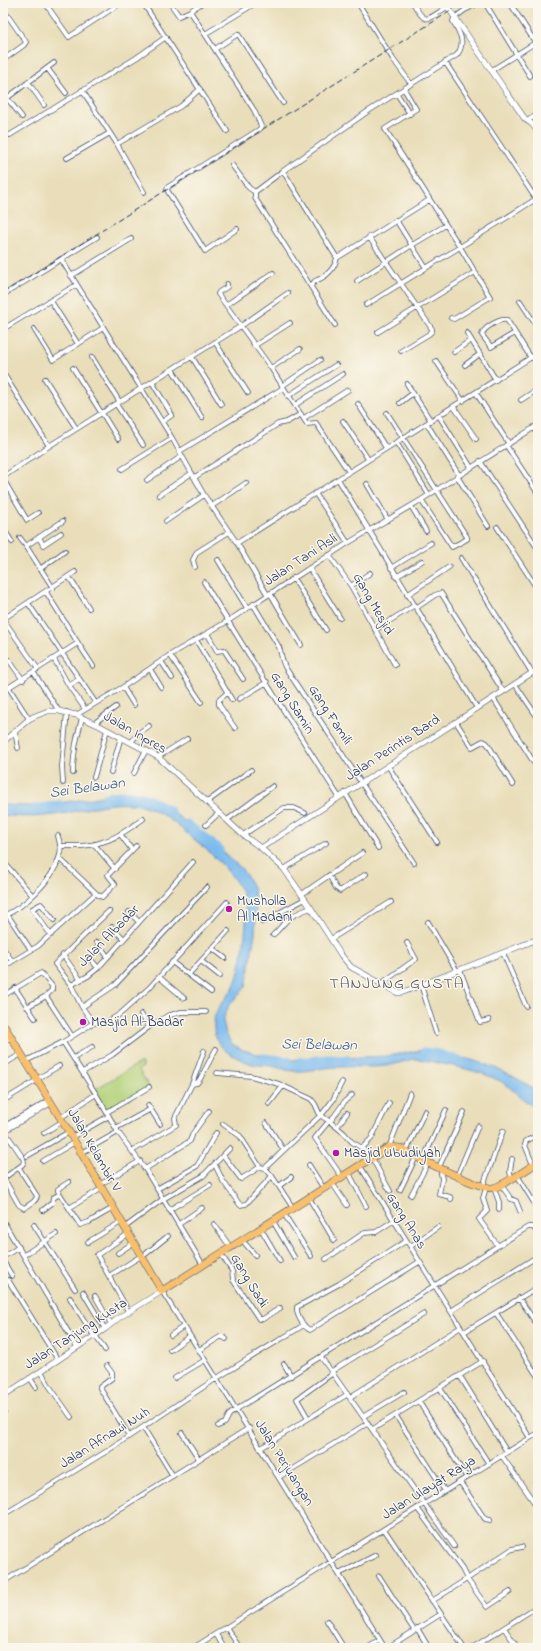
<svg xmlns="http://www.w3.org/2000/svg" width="541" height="1651" viewBox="0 0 541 1651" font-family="'Indie Flower',sans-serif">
<rect width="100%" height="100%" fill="#fbf7ec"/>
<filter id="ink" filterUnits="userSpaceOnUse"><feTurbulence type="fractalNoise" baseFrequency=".025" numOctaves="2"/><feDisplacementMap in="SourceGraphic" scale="8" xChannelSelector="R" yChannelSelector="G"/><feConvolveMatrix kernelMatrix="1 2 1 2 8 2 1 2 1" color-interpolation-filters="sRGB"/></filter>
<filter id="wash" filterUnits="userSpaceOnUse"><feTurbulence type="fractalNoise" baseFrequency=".012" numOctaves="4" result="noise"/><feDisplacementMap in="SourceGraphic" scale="16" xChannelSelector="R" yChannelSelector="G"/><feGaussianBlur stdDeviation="0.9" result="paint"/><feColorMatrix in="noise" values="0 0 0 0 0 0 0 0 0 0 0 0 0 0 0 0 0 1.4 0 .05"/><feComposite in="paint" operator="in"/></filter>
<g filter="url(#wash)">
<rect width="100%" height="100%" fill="#e9deb9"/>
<path fill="#b3d27a" stroke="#67806c" d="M141,1062l2,5 -4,3 10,17 -44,26 -13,-22z"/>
<path fill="#7bbbef" stroke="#4b75a6" d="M111,794h21l11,2 26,13 45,35 27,24 7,10 6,12 2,21 -1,22 -9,54 -17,18 -6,15 3,14 6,10 11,6 18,5 31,5 94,-4 37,-6 49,10 23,8 21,10 22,13v17c-15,-5 -24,-20 -38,-27 -23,-12 -55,-16 -81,-22 -12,0 -22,6 -34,7 -15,2 -31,0 -46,1 -15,0 -30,5 -45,4 -7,0 -14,-3 -22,-5 -9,-1 -17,0 -25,-4 -20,-8 -35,-17 -33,-41 1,-13 13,-23 19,-33 6,-12 8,-25 10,-38 2,-17 6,-37 0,-54 -5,-17 -27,-38 -41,-50 -17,-14 -36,-33 -58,-40 -22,-6 -46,0 -67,5 -24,5 -49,8 -74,4v-10l45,2 17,-5 23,-3z"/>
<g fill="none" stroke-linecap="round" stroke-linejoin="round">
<path stroke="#7bbbef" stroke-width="7" d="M106,796c24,-6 46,1 65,15
M35,808l25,-4
M187,823l26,20 7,6
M424,1051c14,1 26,4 39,11
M263,1057l25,3
M299,1061l28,-3 21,1"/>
</g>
</g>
<g filter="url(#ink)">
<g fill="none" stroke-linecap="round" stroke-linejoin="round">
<defs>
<path id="minor" d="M45,3l24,34 52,-34
M143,3l84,128
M170,3l9,13 11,-5 64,99 7,16 -1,3 -92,58 -1,3 38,61 32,-22
M358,3l35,56 18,25
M413,3c13,23 13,17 34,4
M485,3l45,73
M510,3l25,39
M3,9l23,33 -2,3 -21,15
M190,11l12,-8
M205,34l51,-31
M215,49l23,-15 45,69
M445,62l91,137 -76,48 30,50 -36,22 -3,-1
M47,68l19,25
M492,70l46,-29
M28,82l16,23
M82,90l35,54 64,-38 19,-17
M3,93l19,24
M397,94l13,20
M7,98l47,-35
M527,121l11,-7
M10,135l126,-77 30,-21
M117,144l27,48
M67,158l43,-25
M232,165l17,23 6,4
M283,171l-28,21v6l80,127
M429,200l-92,58 -54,-87 84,-59 90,-57c9,-12 3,-22 -4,-34l1,-3 11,-8 14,-7
M396,220l30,48
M369,237l63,92v2l-3,3 -28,17
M61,259l111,179 32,57 33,48
M71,276l60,-37
M357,281l55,-36 34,-20
M227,284v3l-8,5 -1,2 53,74 36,56 9,-1 33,49
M311,286l4,-5c11,-4 19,-11 22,-23
M3,295l94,-58
M51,301l27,43
M520,301l18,27
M226,305l47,-32
M366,305l94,-58 -75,-118 31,-20 -12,-20
M3,329l73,-44
M34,329l19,31 50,-32
M378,332l97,-60
M467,333l29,47
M515,333l-24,14 -9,-12c1,-7 18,-17 25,-15l24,38
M215,342l33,51
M254,346l36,-23
M454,352l17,-12
M92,357l27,44
M192,357l29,47
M436,361l27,40
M465,365l15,-11
M73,368l29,46
M271,368l29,-19
M172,369l30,49
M3,373l46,73
M45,379l31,49
M152,382l20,33 -10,7
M407,384l24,37
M282,386l38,-26
M476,393l33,51
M288,396l48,-31
M521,400l17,-11
M400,403l13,-10
M116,404l27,41
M358,404l28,44
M295,405l48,-31
M454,407l22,32
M102,413l16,26
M387,413l80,124v2l-15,8 -31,-47
M439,416l32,51
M304,418l44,-28
M343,421l25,38
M427,424l32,51
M534,427l4,7
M396,442l33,53
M506,445l31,47
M180,451l103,-63
M480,461l58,88
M122,469l50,-31
M457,476l31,50
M3,477l46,-31 192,-120 47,-33
M195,477l83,-53 9,-2 14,-8
M3,479l24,41 11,-7
M147,480l35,-24
M367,484l21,36
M315,493l33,50
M159,495l33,-22
M212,506l34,-23
M411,506l15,25
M166,521l38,-26
M497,527l41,63
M3,528l9,14
M39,537l4,8 18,-12
M20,538l6,8
M329,555l22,31 44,79
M461,558l71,115
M218,560l29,48
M195,567l-2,-7 4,-8 32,-20
M309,568l31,50
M391,568l40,-25
M40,569l25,-18
M69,577l20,31
M396,577l26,-16
M293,578l33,52
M204,582c44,72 89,144 135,215
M351,586l19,-13
M53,588l-27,-42 37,-25
M46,592l32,51
M270,593l31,52
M267,594l-30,-51 101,-64
M407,595l42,-28
M28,603l67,99
M253,604l26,43c3,8 2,12 6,20l129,196
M416,608l19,-13 6,-2 62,98
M3,619l72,-47
M3,619l35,50
M375,630l40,-25
M207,633l10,18 7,-1 19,29
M196,640l36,60
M170,655l31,47
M54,659l15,27 16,23
M9,660l14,20
M161,661l11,17
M150,669l11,18
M34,673l25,38
M515,684l23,34
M69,686l10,-7
M123,687l11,18
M9,688l20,31
M3,691l75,-48 15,23
M228,692l-9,8v5l16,23
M493,698l45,71
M239,699l28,-17
M477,708l-139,-229 200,-126
M76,715l47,-28 47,-32 58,-34 120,-78 73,-43 117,-75
M456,722l16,25 11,-6 4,2 26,42
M96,724l1,-3 19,-14
M15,732l3,16
M131,742l9,-10 9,-6
M158,757l29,-18
M388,766l49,76
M111,772l10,-35
M73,773c0,-20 4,-36 9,-55
M134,773l12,-23
M94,777l13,-47
M63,783l-1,-17 5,-54
M345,793l33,55
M207,802l44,-32
M227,820l46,-34
M206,825l13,-12
M120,834l12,16
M243,835l41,-27h10l11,5
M94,844l21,25
M61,846c13,0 28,1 41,-4 15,-4 28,-14 41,-23
M59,858l39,37 4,2 13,-13 -7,-9 28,-29
M3,861l29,34
M284,869l42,-26
M329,875l7,13 4,3 26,-17
M302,894l60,-41
M129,912l10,10
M7,914l24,36
M3,916c21,-8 50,-37 56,-58 3,-8 1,-14 -1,-22
M262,922l43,-23
M428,922l29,49
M112,927l12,12
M51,935l-19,-26 9,-5 13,16
M273,935c6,-5 9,-10 14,-15 7,-6 15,-9 24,-12
M331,939l60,-37
M97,942l11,15
M3,948l9,13
M212,948l13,10
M503,953l23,53
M63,955l17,24
M89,957l9,11
M201,961l19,15
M172,962l39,30
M3,967l35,-21 58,-53
M460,970l20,52 9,-2
M189,974l39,-43
M159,977l25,21
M382,983l34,-24 -9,-16
M71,985l17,-9 10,-8 95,-106
M421,985l15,48
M15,988l20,30
M3,996l38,-23 11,13v4l-6,6 -19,11
M46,996l26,40
M82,1007l33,-22 92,-98
M141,1014l8,13
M93,1023l14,-1 13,-8 29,-26 78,-86
M93,1023l-11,-16 -11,-22 -16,-21 54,-53
M3,1042l8,-5
M63,1042l33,52 22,38 27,37 58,96
M74,1058l18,-11
M26,1061l37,-19 30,-19
M8,1062l13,-8
M83,1072l29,-17 37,-28 18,-11 14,-4h25
M217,1073l34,3 28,8 32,15 4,5 5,11 9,6
M37,1079l22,-13
M192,1084l5,-1 3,-4 16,-30
M3,1101l34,-21
M269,1104l14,-18
M148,1105l12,19
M107,1112l42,-25
M60,1118l36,-24
M330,1122l15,-21 7,-6
M266,1123l17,26
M223,1124l17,12 20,31 5,1 7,8
M3,1127l47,-27
M337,1127l10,-14
M116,1128l35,-19
M3,1129l20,29 1,4 -2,3 -18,13
M3,1132l48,-29
M44,1133l19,-12
M72,1137l37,-21
M532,1138l-6,3 -1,4 8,20
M389,1147l21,-54
M362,1148l9,-9 18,-36
M132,1151l44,-26 -1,-7 17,-34 12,-33
M406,1152l19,-41
M81,1153l37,-21
M223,1155l18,24 19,-12
M27,1156l42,-24
M372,1158l18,33
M423,1160l23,-50
M43,1161l32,-19
M215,1165l8,16 17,24 6,-1 26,-28 21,32
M309,1165l15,24
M360,1166l170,272
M439,1167l25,-55
M265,1168l58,-55 10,-13 9,-18
M440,1168l2,11 -3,15 11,3 1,2
M145,1169l45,-28 3,-8 16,-22
M349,1173l17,33
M517,1175l19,31
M457,1176l21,-50
M3,1177l16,28 5,3c5,-3 12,-6 13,-12l-18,-28
M342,1177l-27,-39 14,-17 15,12 8,9 10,6 9,11
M511,1178l-1,-7 2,-12
M69,1182l-11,7v2l22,34 9,-3 24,-14
M332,1183l15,22
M99,1185l41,-24
M501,1185l10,14 5,2 4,10
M279,1186l12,-9
M483,1186l20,-55
M486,1188l-3,10 4,13 -8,8 19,27
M494,1188l5,14v7
M157,1189l40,-23 19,-33
M400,1190l16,-33
M411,1195l17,-32
M309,1198l25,42
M69,1208l32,-19
M43,1210l9,-7 1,-5 7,-4
M169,1210l41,-25
M284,1214l27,42
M3,1221l74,126
M273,1221l21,36
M179,1224l23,-16
M214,1224l17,24
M34,1225l41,64
M124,1228l39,-29 40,-23 27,-28
M261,1229l19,32
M128,1234l-31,21 28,50 3,7
M242,1240l13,15
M406,1241l-67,43 -42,23c-1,7 6,20 13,23l109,-68
M88,1242l33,-20
M411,1246l27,-19
M118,1253l15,-10
M221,1254l11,17 1,9 26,39h4l17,-11
M24,1255l32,-21
M3,1257l16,-10
M142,1257l26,-21
M326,1259l38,-26 12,-1 17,-11
M3,1261l9,15
M109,1276l32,-20
M8,1280l50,80
M162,1291l223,357
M83,1292l22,37
M95,1296l16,28
M70,1298l24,38
M519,1298l19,28
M451,1311l87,-55
M496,1313l42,64
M464,1332l74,-45
M95,1335l10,15
M171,1335l13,-9
M170,1350l20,-14
M199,1350l21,-13h3l3,2
M321,1357l133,189
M284,1364l7,12
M107,1366l5,7v5l-12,9v1l29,48
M41,1371l9,16 21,30
M332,1371l92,-57
M460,1376l47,76
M30,1378l6,9
M175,1378l30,-18
M440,1388l49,76
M350,1397l111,-70
M419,1402l48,76
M3,1410l1,2
M364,1416l40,-24
M396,1416l49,75
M308,1418l-11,-19 36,-26
M218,1426l7,-3 4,-8 8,-6 291,-182h5l5,6
M143,1427l30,49
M373,1429l110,-68
M182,1433l17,26
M261,1448l87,-54
M502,1456l36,52
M279,1477l89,-54
M460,1482l25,37 5,1
M417,1508l45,61 5,10 45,-30 10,-2
M3,1515l104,-64 110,-73 87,-53
M384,1529l80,119
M339,1574l37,-19
M379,1576l35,54
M3,1582l246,-154
M432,1601l35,-22 20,28 23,-15
M327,1621l17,27
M226,1627l14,21
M417,1628l12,20
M504,1628l14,20
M216,1634l8,14
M193,1648l345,-215
M367,1648l13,-8
M387,1648l54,-34
M472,1648l66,-42"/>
<path id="tertiary" d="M445,3l80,116 7,5 6,8
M3,742l26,-23 6,-3 13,-5h11l17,4 24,11 58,31 85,78 18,13 23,21 27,39 30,47 10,12 47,26 8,-2 132,-52
M261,848l277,-179
M3,1396l102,-67 15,-12 42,-26"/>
<path id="primary" d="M3,1024l66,108 93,159 227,-144 11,1c13,8 82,42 93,40 12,-3 34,-19 45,-26"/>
</defs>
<use href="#minor" stroke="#3a496c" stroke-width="5.5"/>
<use href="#tertiary" stroke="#3a496c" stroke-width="6"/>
<use href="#primary" stroke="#3a496c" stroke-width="8"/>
<use href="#minor" stroke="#fff" stroke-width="4"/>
<use href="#tertiary" stroke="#fff" stroke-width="5"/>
<use href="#primary" stroke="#f8bf6c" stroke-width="7"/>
<path stroke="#1b2f5e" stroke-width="1" stroke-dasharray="6 3" stroke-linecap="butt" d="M3,293l460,-290"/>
</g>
</g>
<g fill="#b5179e" stroke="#fbf7ec" stroke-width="1.5">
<circle cx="229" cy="909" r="4"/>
<circle cx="83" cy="1022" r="4"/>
<circle cx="336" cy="1153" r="4"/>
</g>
<g text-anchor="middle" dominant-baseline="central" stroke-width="3" stroke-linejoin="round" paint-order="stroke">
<g font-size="14" fill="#1b2f5e" stroke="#fbf7ec">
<text transform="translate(301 560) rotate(-33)">Jalan Tani Asli</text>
<text transform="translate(373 604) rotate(60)">Gang Mesjid</text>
<text transform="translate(292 703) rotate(58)">Gang Samin</text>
<text transform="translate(330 715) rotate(57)">Gang Famili</text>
<text transform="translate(135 733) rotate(30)">Jalan Inpres</text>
<text transform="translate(393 748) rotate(-33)">Jalan Perintis Bard</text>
<text transform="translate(109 936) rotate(-46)">Jalan Albadar</text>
<text transform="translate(94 1150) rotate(60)">Jalan Kelambir V</text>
<text transform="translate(406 1221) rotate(58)">Gang Anas</text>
<text transform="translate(249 1281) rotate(59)">Gang Sadi</text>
<text transform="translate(76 1334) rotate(-33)">Jalan Tanjung Kusta</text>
<text transform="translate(105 1438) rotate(-32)">Jalan Afnawi Nuh</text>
<text transform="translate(284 1463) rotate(58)">Jalan Perjuangan</text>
<text transform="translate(429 1488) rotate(-32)">Jalan Ulayat Raya</text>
</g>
<g font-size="14" fill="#1b2f5e" stroke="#fbf7ec" text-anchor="start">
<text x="237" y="901">Musholla<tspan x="237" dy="16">Al Madani</tspan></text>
<text x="91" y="1022">Masjid Al-Badar</text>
<text x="344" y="1153">Masjid Ubudiyah</text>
</g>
<g font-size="15" font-style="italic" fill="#38598a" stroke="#fbf7ec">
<text transform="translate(87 788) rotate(-8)">Sei Belawan</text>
<text transform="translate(319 1045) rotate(1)">Sei Belawan</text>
</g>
<g font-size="16" letter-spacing="1" fill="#585662" stroke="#fbf7ec">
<text x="397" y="984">TANJUNG GUSTA</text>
</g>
</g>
<rect width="541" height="1651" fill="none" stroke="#fbf7ec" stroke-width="16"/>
</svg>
